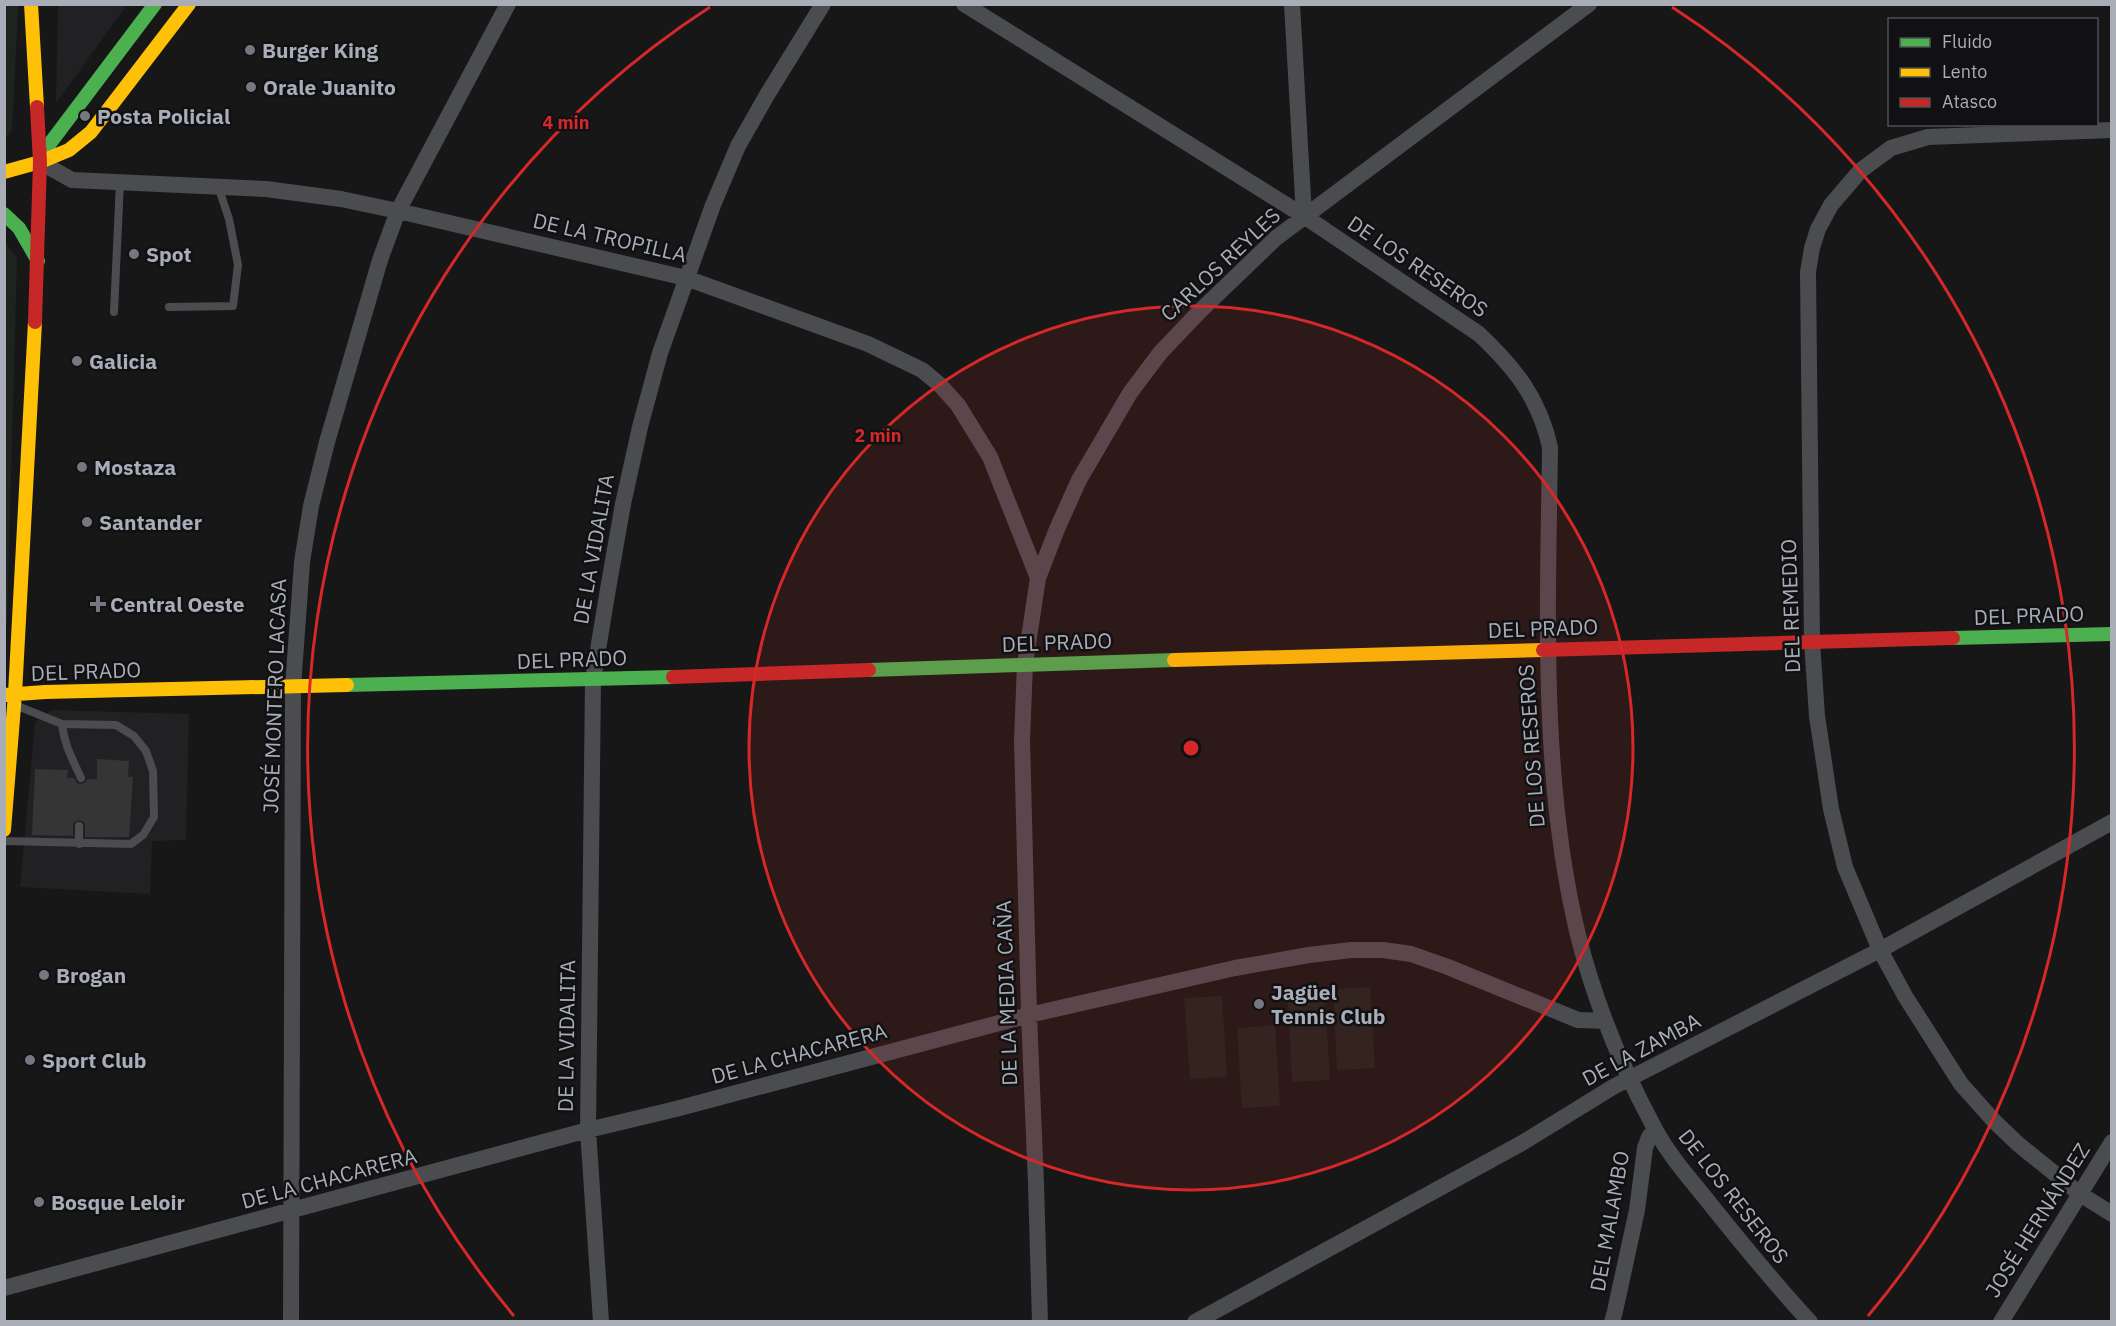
<svg xmlns="http://www.w3.org/2000/svg" width="2116" height="1326" viewBox="0 0 2116 1326" font-family="'IBM Plex Sans',sans-serif">
<rect width="100%" height="100%" fill="#171717"/>
<path fill="#212123" d="M58,5h69l-71,98z
M51,710l138,4 -3,126 -34,1 -2,53 -130,-7 15,-164z"/>
<path fill="#1d241e" d="M5,4l13,1v5l-6,121 -7,7z
M4,241l13,17 -10,366h-2z
M1370,987l5,81 -38,2 -4,-81z
M1222,996l5,81 -37,2 -6,-81z
M1325,999l5,81 -38,2 -4,-81z
M1275,1025l5,81 -38,2 -5,-80z"/>
<path fill="#353536" d="M97,759l32,2 -1,16h5l-4,60h-44v-14l-5,-3 -7,3v13l-41,-1 3,-66 33,1 -1,8h7l3,5 4,1 5,-2 1,-3h10z"/>
<g fill="none" stroke-linecap="round" stroke-linejoin="round">
<path stroke="#4b4c50" stroke-width="8" d="M169,307l64,-1 5,-41 -9,-46 -11,-33
M114,312l6,-130
M62,724c2,21 11,36 19,54
M4,841l127,3 12,-9 11,-18 -1,-46 -7,-20 -12,-15 -18,-11 -54,-1 -47,-19
M79,844v-18"/>
<path stroke="#4b4c50" stroke-width="16" d="M964,4l340,212 175,118c36,34 60,64 71,113 -2,160 -10,332 28,488 17,68 44,133 77,194 15,28 37,52 56,76 32,40 64,79 99,117
M1292,4l12,212
M2112,130l-184,7 -37,11 -31,23 -29,34 -13,24 -6,19 -4,24 4,370 5,74 14,93 14,58 35,83 25,46 56,88 33,37 24,23 62,50 32,20
M40,162l32,18 194,9 75,10 57,12 288,67 182,66 54,26 18,15 18,20 32,52 48,121
M4,1288l584,-158 88,-21 353,-94 206,-47 74,-13 42,-5h32l28,4 37,13 130,53 27,1
M291,1322l2,-635 9,-125 9,-56 16,-64 53,-182 18,-49 110,-207
M601,1322l-13,-192 5,-450 15,-91 15,-85 17,-77 20,-74 53,-148 25,-59 29,-51 56,-91
M1040,1322l-4,-138 -7,-169 -7,-275 3,-76 13,-86 19,-49 22,-49 51,-87 30,-40 40,-42 76,-73 313,-234
M1195,1322l327,-179 91,-56 267,-137 232,-128
M1612,1322l3,-11 22,-101 8,-62 4,-11 6,-7
M2001,1322l111,-180"/>
<path stroke="#4caf50" stroke-width="14" d="M40,162l11,-20 104,-138
M4,214l15,14 19,33
M1953,638l159,-4
M869,670l305,-10
M347,685l326,-8"/>
<path stroke="#ffc107" stroke-width="14" d="M31,4l6,103
M4,172l36,-10 29,-12 22,-18 98,-128
M1174,660l369,-10
M4,695l41,-3 302,-7
M4,830l11,-136 20,-372"/>
<path stroke="#c62828" stroke-width="14" d="M35,322l5,-160 -3,-55
M1543,650l410,-12
M673,677l196,-7"/>
</g>
<circle cx="1191" cy="748" r="442" fill="#d62828" fill-opacity=".12"/>
<g fill="none" stroke="#d62828" stroke-width="3">
<circle cx="1191" cy="748" r="442"/>
<path d="M514 1316A884 884 0 0 1 710 7M1672 7A884 884 0 0 1 1868 1316"/>
</g>
<g fill="#757880" stroke="#111113" stroke-width="2">
<circle cx="250" cy="50" r="6"/>
<circle cx="251" cy="87" r="6"/>
<circle cx="85" cy="116" r="6"/>
<circle cx="134" cy="254" r="6"/>
<circle cx="77" cy="361" r="6"/>
<circle cx="82" cy="467" r="6"/>
<circle cx="87" cy="522" r="6"/>
<path d="M95 595h6v6h6v6h-6v6h-6v-6h-6v-6h6z"/>
<circle cx="44" cy="975" r="6"/>
<circle cx="1259" cy="1004" r="6"/>
<circle cx="30" cy="1060" r="6"/>
<circle cx="39" cy="1202" r="6"/>
</g>
<g text-anchor="middle" dominant-baseline="central" stroke-width="5" stroke-linejoin="round" paint-order="stroke">
<g font-size="21" font-weight="bold" fill="#a8adb8" stroke="#111113" text-anchor="start">
<text x="262" y="50">Burger King</text>
<text x="263" y="87">Orale Juanito</text>
<text x="97" y="116">Posta Policial</text>
<text x="146" y="254">Spot</text>
<text x="89" y="361">Galicia</text>
<text x="94" y="467">Mostaza</text>
<text x="99" y="522">Santander</text>
<text x="110" y="604">Central Oeste</text>
<text x="56" y="975">Brogan</text>
<text x="1271" y="992">Jagüel<tspan x="1271" dy="24">Tennis Club</tspan></text>
<text x="42" y="1060">Sport Club</text>
<text x="51" y="1202">Bosque Leloir</text>
</g>
<g font-size="21" fill="#a8adb8" stroke="#111113">
<text transform="translate(610 237) rotate(13)">DE LA TROPILLA</text>
<text transform="translate(1220 264) rotate(-43)">CARLOS REYLES</text>
<text transform="translate(1418 266) rotate(34)">DE LOS RESEROS</text>
<text transform="translate(593 549) rotate(-80)">DE LA VIDALITA</text>
<text transform="translate(1790 606) rotate(-92)">DEL REMEDIO</text>
<text transform="translate(2029 615) rotate(-2)">DEL PRADO</text>
<text transform="translate(1543 628) rotate(-2)">DEL PRADO</text>
<text transform="translate(1057 642) rotate(-2)">DEL PRADO</text>
<text transform="translate(572 659) rotate(-2)">DEL PRADO</text>
<text transform="translate(86 671) rotate(-2)">DEL PRADO</text>
<text transform="translate(274 696) rotate(-88)">JOSÉ MONTERO LACASA</text>
<text transform="translate(1531 746) rotate(-94)">DE LOS RESEROS</text>
<text transform="translate(1006 993) rotate(-92)">DE LA MEDIA CAÑA</text>
<text transform="translate(566 1036) rotate(-89)">DE LA VIDALITA</text>
<text transform="translate(1641 1049) rotate(-28)">DE LA ZAMBA</text>
<text transform="translate(799 1053) rotate(-15)">DE LA CHACARERA</text>
<text transform="translate(329 1178) rotate(-15)">DE LA CHACARERA</text>
<text transform="translate(1734 1196) rotate(52)">DE LOS RESEROS</text>
<text transform="translate(2037 1220) rotate(-58)">JOSÉ HERNÁNDEZ</text>
<text transform="translate(1609 1221) rotate(-80)">DEL MALAMBO</text>
</g>
</g>
<circle cx="1191" cy="748" r="9" fill="#d62828" stroke="#111113" stroke-width="3"/>
<g font-size="18" text-anchor="middle" font-weight="bold" fill="#d62828" stroke="#111113" stroke-width="5" stroke-linejoin="round" paint-order="stroke">
<text x="566" y="129">4 min</text>
<text x="878" y="442">2 min</text>
</g>
<rect width="2116" height="1326" fill="none" stroke="#a8adb8" stroke-width="12"/>
<rect x="1888" y="18" width="210" height="108" fill="#111113" stroke="#4d4f55" stroke-width="1.5"/>
<rect x="1900" y="38" width="30" height="9" fill="#4caf50" stroke="#4d4f55" stroke-width="1.5"/>
<text x="1942" y="48" font-size="18" fill="#a8adb8">Fluido</text>
<rect x="1900" y="68" width="30" height="9" fill="#ffc107" stroke="#4d4f55" stroke-width="1.5"/>
<text x="1942" y="78" font-size="18" fill="#a8adb8">Lento</text>
<rect x="1900" y="98" width="30" height="9" fill="#c62828" stroke="#4d4f55" stroke-width="1.5"/>
<text x="1942" y="108" font-size="18" fill="#a8adb8">Atasco</text>
</svg>
